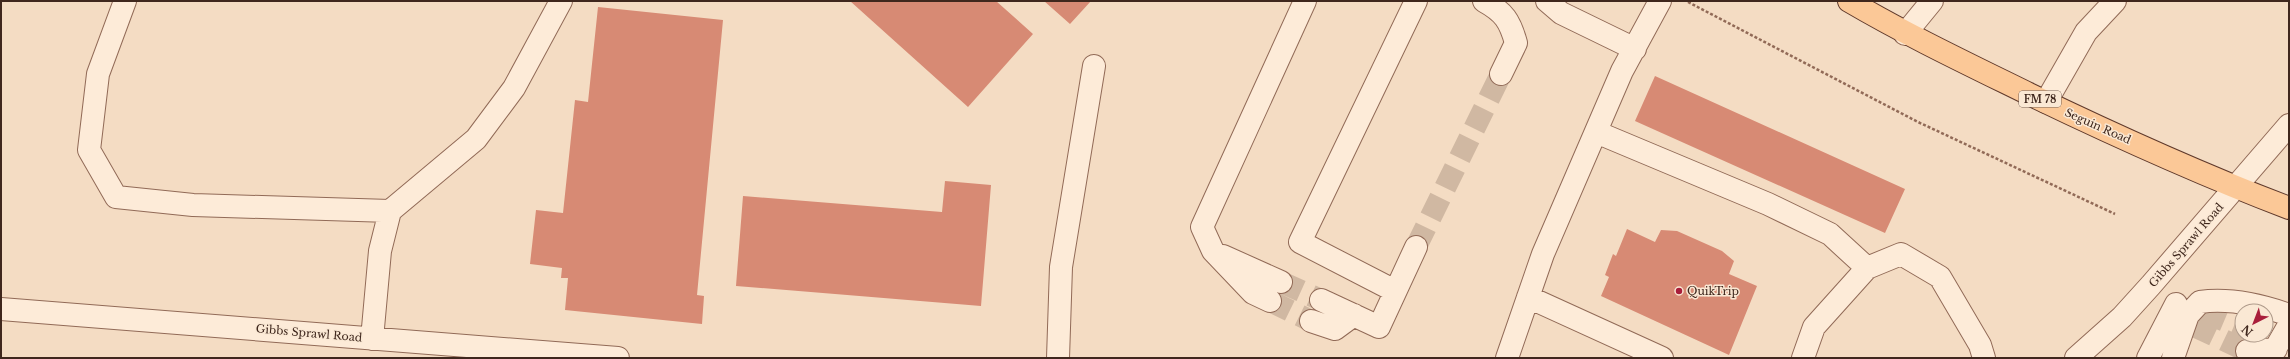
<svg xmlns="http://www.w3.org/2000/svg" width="2290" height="359" viewBox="0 0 2290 359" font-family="'Libre Baskerville',serif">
<rect width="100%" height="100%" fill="#f4dcc3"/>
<path fill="#d78a74" d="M850,1h146l37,33 -65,73z
M1044,1h47l-21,23z
M598,7l125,13 -26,275 7,1 -2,28 -137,-14 3,-32h-7l1,-10 -32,-4 6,-54 27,3 12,-113 13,2z
M1655,76l250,113 -20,44 -250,-112z
M945,181l46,4 -10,121 -245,-20 7,-90 199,16z
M1627,229l28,13 6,-12 16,1 45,20 12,10 -5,13 28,12 -28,69 -128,-59 8,-19 -4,-2 8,-21 3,2z"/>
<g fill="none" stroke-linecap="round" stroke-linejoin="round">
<path stroke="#d0b8a2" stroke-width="22" stroke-dasharray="22 11" stroke-linecap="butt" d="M1416,247l85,-173
M1281,282l40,18
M1270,301l41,20
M2204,312l38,16
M2194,326l53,25"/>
<defs>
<path id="minor" d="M125,1l-27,73 -9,76 27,47 77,8 197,6
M1484,1c20,11 26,20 32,42l-15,31
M1547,1l14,12 74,36
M1905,34l27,-33
M2046,102l40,-70 29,-31
M1596,132l172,72 62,30 37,34
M1223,256l58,26
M1395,291l-95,-49 116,-241
M1528,297l134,61
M1321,300l58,27 37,-80
M1270,301l-17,-8 -40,-42 -11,-24 103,-226
M1,309l617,49
M1311,321l24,8 19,-14
M372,339l8,-88 10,-40 86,-72 38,-51 47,-87
M2247,351l29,-2
M1058,358l3,-91 33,-201
M1507,358l36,-104 79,-183 38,-70
M1803,358l11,-31 53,-59 34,-14 39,23 40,68 4,13
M2076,358l46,-41 29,-32 138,-160
M2148,358l28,-54
M2173,358l15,-43 12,-13c29,-4 61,3 89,13
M2270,358l19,-33"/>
<path id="major" d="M1849,1c58,34 119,63 180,93 85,41 171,80 260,114"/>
</defs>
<use href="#minor" stroke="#916a57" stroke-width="24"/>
<use href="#major" stroke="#5f392b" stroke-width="24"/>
<path stroke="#916a57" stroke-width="2.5" stroke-dasharray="3 2" stroke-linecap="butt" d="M1688,2l230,120 197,92"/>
<use href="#minor" stroke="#fdebd8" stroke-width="22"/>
<use href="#major" stroke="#fbc897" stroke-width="22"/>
</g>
<circle fill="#a91e3b" stroke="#fae8d4" stroke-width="1.5" cx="1679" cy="291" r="4"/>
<g text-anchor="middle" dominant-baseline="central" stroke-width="3" stroke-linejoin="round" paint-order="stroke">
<rect fill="#fae8d4" stroke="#776154" stroke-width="1" x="2019" y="91" width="42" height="16" rx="3"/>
<g font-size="10" font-weight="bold" fill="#3f271d">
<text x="2040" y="99">FM 78</text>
</g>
<g font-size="11" fill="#3f271d" stroke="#fae8d4">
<text transform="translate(2098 126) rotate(24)">Seguin Road</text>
<text transform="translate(2186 245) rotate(-49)">Gibbs Sprawl Road</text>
<text transform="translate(309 333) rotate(5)">Gibbs Sprawl Road</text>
</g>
<g font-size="11" fill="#3f271d" stroke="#fae8d4" text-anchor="start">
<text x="1687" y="291">QuikTrip</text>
</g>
</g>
<rect width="2290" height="359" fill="none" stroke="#3f271d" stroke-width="4"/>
<g transform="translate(2254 323) rotate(222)"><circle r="19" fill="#fae8d4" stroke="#af9b8b"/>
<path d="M0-3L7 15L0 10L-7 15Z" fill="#a91e3b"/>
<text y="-6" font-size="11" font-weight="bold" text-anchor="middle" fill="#3f271d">N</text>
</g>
</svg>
